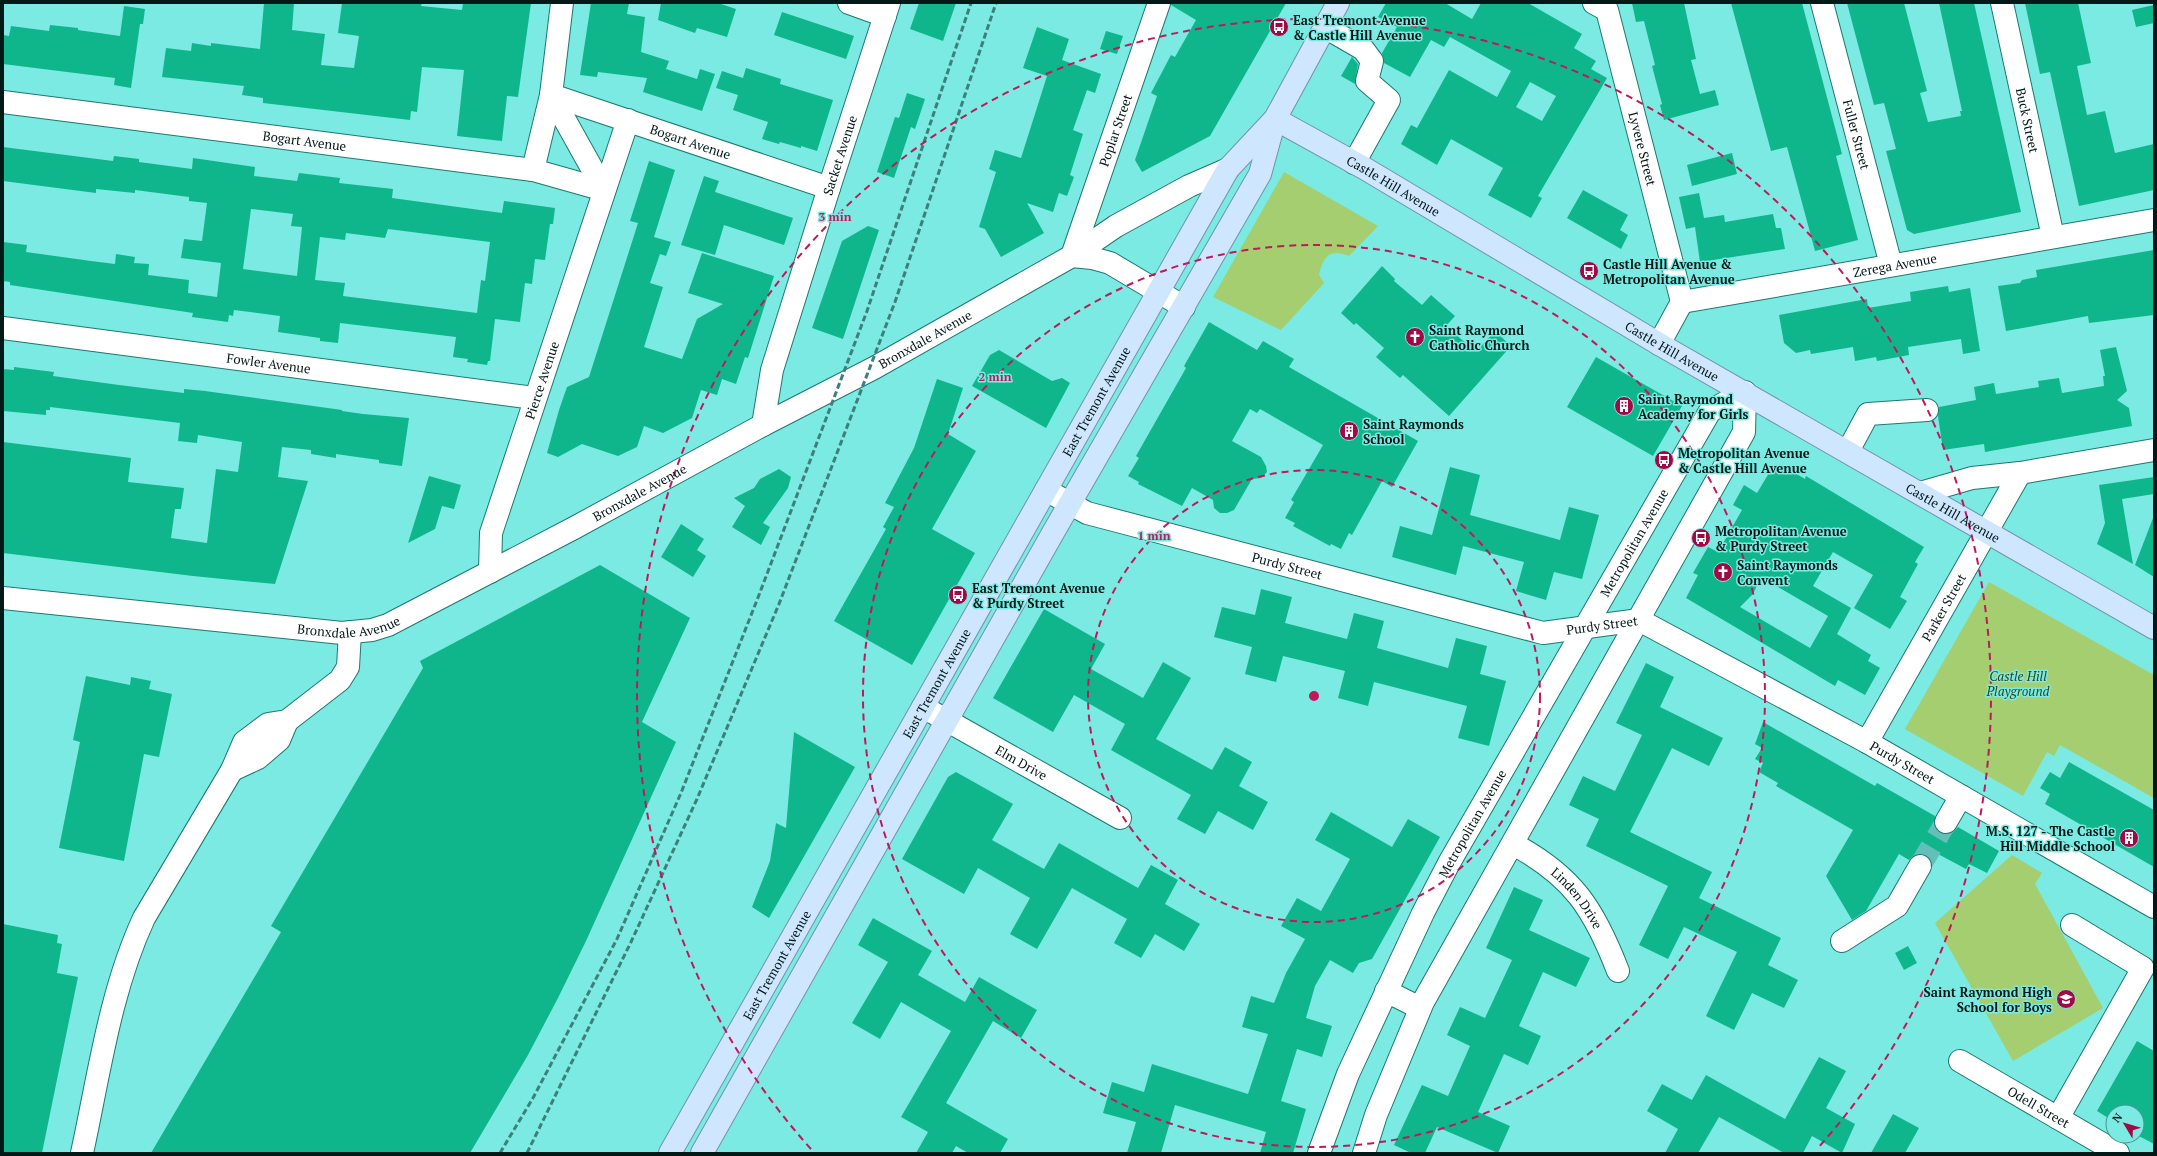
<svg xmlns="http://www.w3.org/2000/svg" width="2157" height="1156" viewBox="0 0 2157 1156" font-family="'PT Serif',serif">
<rect width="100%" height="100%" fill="#7beae2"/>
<path fill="#a4ce6f" d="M1284,172l94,54 -29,30c-19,-8 -26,0 -30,19l5,8 -43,47 -68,-33z
M1989,582l165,93v123l-94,-53 -6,11 -7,-4 -24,44 -118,-67z
M2012,855l30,18 -7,11 68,124 -90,53 -78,-138z"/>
<path fill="#0fb68c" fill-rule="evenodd" d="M264,3h30l-2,27 33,4 -4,31 33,3 5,-32 -21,-3 4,-30h80l-1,3 41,4 1,-7h68l-13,94 -11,-1 -5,45 -45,-5 7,-66 -42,-3 -5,45 -6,-1 -1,9 -147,-17v-5l-21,-3 2,-9 -82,-9 4,-29 25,3 1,-8 19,3v-3l49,6z
M591,3h38l-2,11 18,3 -4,35 28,9 -3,8 31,10 3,-10 15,5 -13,37 -59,-19 4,-14 -49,-6 -1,5 -17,-2z
M661,3h57l18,6 -9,28 -30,-9 -2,5 -37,-13z
M919,3h37l-13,38 -33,-12z
M1171,3h115l-76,133 -68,36 -7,-12 22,-64 -6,-3 20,-38 4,2 21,-37 -25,-15z
M1386,3h59l27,16 9,-16h47l54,31 -8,14 22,13 -5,8 16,9 -69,118 4,2 -11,20 -43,-23 15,-27 -52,-29 -14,26 -36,-21 10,-19 6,3 32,-58 48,27 14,-26 -61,-34 -6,10 -13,-7 -21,37 -26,-14 -2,-10 15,-26 -19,-10zM1530,82l26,14 -14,25 -26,-14z
M1632,3h52l12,56 -5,1 9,34 15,-4 4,15 -55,15 -4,-15 2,-1 -10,-38 3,-1 -11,-44 -8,1z
M1731,3h71l40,151 -6,2 22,84 -43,11 -28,-104 -16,4z
M1847,3h57l23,88 -7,2 8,29 33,-6 -1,-5h2l-23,-108h35l47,209 -107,22 -7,-4 -21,-79 10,-2 -12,-46 -10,2z
M2025,3h53l13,60 -14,3 10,49 18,-4 10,42 39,-9v46l-75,16 -29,-134 -10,2z
M2154,5v18l-18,4 -4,-17z
M124,6l21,3 -2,15h-3l-9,64 -17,-3 1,-7 -112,-14v-29l6,1 2,-10 38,5 1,-6 28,3v2l42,6z
M782,12l72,24 -8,23 -72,-24z
M1037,27l32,12 -7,21 39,14 -6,19 -8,-3 -14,40 10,4 -13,41 4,2 -7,19 -8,-3 -6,19 -26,-9 17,30 -43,24 -16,-28 -6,-2 17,-55 -7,-3 6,-19 26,8 26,-82 -24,-8z
M1106,31l17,5 -6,18 -17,-5z
M1352,57l6,7 -3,20 -14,-8z
M746,68l35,11 -1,5 53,16 -16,51 -16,-5v2l-21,-6 -1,2 -17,-5 6,-17 -35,-12 5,-15 -22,-7 6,-17 21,7z
M907,93l18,6 -10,30 -4,-2 -17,51 -17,-6 18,-55 4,1z
M3,147l110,14 1,-5 25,3v3l53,7 1,-11 62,9 -1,9 43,5 2,-8 41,5 -1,5 54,6 -1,9 110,15 2,-12 51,7 -2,16h-3l-5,36 -10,-1 -3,25 -7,-1 -5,39 -25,-3 -5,42h-2l-1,4 -20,-3 1,-3 -15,-2 3,-20 -116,-14 -2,20 -18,-2v-3l-42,-6 2,-16 -46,-6 -1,6 -4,-1 -1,7 -36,-5 1,-4 -183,-28v-3l-7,-1v-39l24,3 -1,7 65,9 24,3 1,-10 19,3 -1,6 15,1 -1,11 41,5 -1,13 29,4 4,-34 -40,-5 3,-19 18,2 5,-38 -18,-2v-4l-54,-7v3l-39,-4v4l-93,-12zM251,209l42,5 -2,12 11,1 -5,49 -54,-7zM388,229l102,13 -5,39 -4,-1 -4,33 -134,-17 2,-13 -30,-3 5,-43 25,3 1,-7 39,5z
M1732,153l5,21 -45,12 -5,-21z
M649,161l26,9 -21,67 17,5 -5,14 -6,-2 -10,29 13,4 -19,60 38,12 15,-40 26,-15 -35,-11 14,-40 72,23 -26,82 -3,-1 -9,27 -14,-5 -5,16 -16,-5 -9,28 -29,15 -19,-7 -7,21 -19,9 -36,-12 -24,13 -11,-4 12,-43 8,-23 22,-10 49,-154 -8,-2z
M704,176l15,5 -4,11 78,26 -9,27 -60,-20 -9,30 -34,-10z
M1583,190l45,25 -8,15 8,5 -7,14 -54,-31z
M1699,193l5,25 20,-3 1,7 48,-8 3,14h5l4,21 -85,13 -5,-35 -9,2 -7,-32z
M868,226l11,4 -36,109 -31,-11 30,-87z
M2154,250v65l-65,8 -1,-7 -82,15 -8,-45 22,-3 2,-3 15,-3 -1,-7z
M1382,266l13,13 -1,2 28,24 9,-10 24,21 -9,10 30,26 19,-21 16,15 -62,70 -46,-41 -3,3 -24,-21 8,-9 -28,-25 -2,2 -13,-12z
M1948,286l1,6 21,-4 10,63 -17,3 -2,-15 -53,8 1,8 -32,6 -1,-4 -21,4 -2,-14 -42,7 -1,-4 -14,3 -12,-10 -5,-28 88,-16 1,9 43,-7 -1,-9z
M1209,322l48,28 6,-9 31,18 -5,8 129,74 -26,46 -10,-6 -30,54 -3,-2 -8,16 -10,-5 -1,2 -37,-20 2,-3 -10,-5 9,-16 -3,-2 32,-55 -63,-36 -3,4 -7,-4 -18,32 29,16 5,9 1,6 -6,6 -9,1 -18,31 -7,3h-7l-6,-5 -1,-8 -21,-12 -10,18 -44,-22 1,-2 -11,-6 11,-18 -3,-2 50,-88 -2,-2z
M2116,347l11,44 -10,9 12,8 3,18 -147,26 -1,-8 -41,6 -5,-34 1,-9 37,-7 -2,-13 20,-4 2,11 43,-7 -1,-6 21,-3 3,15 42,-7 -1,-10h2l-5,-26z
M999,350l53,31 10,-3 8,5 -24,45 -74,-42 18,-31z
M1596,357l86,49 -29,50 -86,-49z
M14,367l40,5 -1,4 66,9 65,8v-4l21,2 137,19v1l21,3 46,4 -7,48 -23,-3v-3l-22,-3 -21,-3v4l-25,-4v-4l-29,-3 -4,30 30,4 -33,103 -82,-8 -190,-23v-111l128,16 -3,24 56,6 -3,21h-6l-4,29 36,5 9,-74 22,3 4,-30 -44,-7 -1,8 -19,-2 2,-18 -130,-16v3h-4v5l-43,-4v-42l11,1z
M937,379l26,9 -15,46 28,17 -44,78 43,24 -63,112 -78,-44 52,-92 -3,-2 11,-20 -9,-4 29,-55z
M1783,466l22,13 1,-3 118,71 -9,15 3,2 -18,33 7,4 -17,28 -36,-21 19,-33 -40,-23 -20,34 38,22 -14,26 34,21 -3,6 12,7 -15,27 -27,-15 -3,6 -149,-88 12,-23 -5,-2 15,-26 10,5 24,-42 -9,-5 11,-20 13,8 15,-25 7,5zM1761,577l67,39 -18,32 -70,-41 13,-13z
M1450,467l30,8 -10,40 90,25 9,-33 30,8 -17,64 -28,-7 -8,28 -30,-9 8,-29 -61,-16 -7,29 -64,-18 8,-31 32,9z
M779,469l12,8 -3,11 -25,35 7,4 -9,18 -29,-18 13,-21 -11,-8 20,-10 6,-9z
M429,476l32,9 -7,24 -12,-3 -7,23 -27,14z
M2154,477v17l-32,5 11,65 -36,-20 8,-21 -6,-38z
M2153,518l1,1v58l-19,-12z
M681,524l23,15 -7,11 9,6 -13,21 -32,-20z
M600,565l90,53 -48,104 34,20 -90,199 -28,57 -30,57 -58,98h-319l130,-221 -10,-6 152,-258 -3,-7z
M1261,589l31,8 -7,26 62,16 7,-26 30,8 -7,27 71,20 8,-30 31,8 -7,28 26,7 -17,65 -31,-8 9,-32 -93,-24 -6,24 -30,-8 7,-27 -62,-15 -7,26 -31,-8 7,-27 -38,-10 8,-30 33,8z
M1044,609l61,35 -14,25 52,29 20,-36 28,16 -35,61 56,31 13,-23 27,15 -13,24 29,16 -15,28 -35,-19 -13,23 -28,-15 14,-24 -80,-45 14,-26 -51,-29 -21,37 -60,-34z
M1646,663l28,14 -14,30 63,31 -14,28 -37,-18 -42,84 82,40 -13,26 82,40 -13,27 30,15 -14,28 -32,-15 -18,37 -28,-14 31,-64 -53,-25 -16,32 -29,-14 29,-59 -82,-40 13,-27 -30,-14 14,-29 32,15 27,-56 -26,-12z
M86,676l44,9 1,-8 20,4 -2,8 23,5 -13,63 -15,-3 -20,107 -65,-13 21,-106 -7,-2z
M1763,722l112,64 2,-3 58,33v12l5,5h12l6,-6 41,24 -12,22 -18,-9 -3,5 -28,-15 -6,10 -6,-9h-12l-5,5 -10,-6 -33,57 -14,9 -26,-44 27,-46 -77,-44 2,-3 -19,-11 4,-9 -8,-4 7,-11 -7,-4z
M794,732l61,35 -86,151 -17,-11 18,-46 6,-38 10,5z
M2069,762l85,48v57l-109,-63 5,-10 -10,-6 10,-16 10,6z
M956,772l57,32 -21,36 52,29 15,-26 79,45 13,-23 27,15 -13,24 35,20 -16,27 -29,-17 -14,24 -27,-15 13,-24 -55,-31 -35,61 -27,-15 20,-36 -52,-30 -14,26 -62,-35 46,-82z
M1331,812l61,35 16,-28 32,18 -68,122 -13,4 -6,10 -23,-13 -15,26 -9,32 26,8 -10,31 -25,-8 -16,52 25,8 -13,44h-33l6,-21 -91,-27 -14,48h-34l9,-31 -33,-9 9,-31 32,10 8,-28 96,30 20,-60 -26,-7 9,-31 23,7 12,-30 19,-34 -24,-13 16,-28 24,13 29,-52 -35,-19z
M1514,887l29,13 -14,30 61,28 -14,29 -33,-15 -24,54 22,10 -13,29 -24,-11 -26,58 32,14 -12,27 -61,-26 -12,26h-14l-17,-8 28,-60 26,11 22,-50 -23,-11 13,-28 25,11 27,-58 -26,-12z
M873,918l59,33 -14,24 47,27 14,-25 58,33 -16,28 -28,-17 -47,82 62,36 -8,14h-32l-12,-7 -4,7h-36l12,-21 -27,-15 50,-86 -50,-29 -21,37 -28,-16 36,-61 -30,-17z
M3,924l55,11 -1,8 5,1 -5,29 21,4 -36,176h-39z
M1908,946l9,17 -13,7 -9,-17z
M2137,1041l17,10v93l-17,-9v-23h-24v9l-16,-10z
M1819,1057l27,14 -20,37 29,16 -13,29 -30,-17 -9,17h-19l-65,-36 -21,36h-33l13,-24 -31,-18 15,-27 30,16 14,-25 79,44z
M1893,1114l26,14 -14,25h-34z"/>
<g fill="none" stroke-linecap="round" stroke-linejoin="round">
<path stroke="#63c0b9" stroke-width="22" stroke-dasharray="22 11" stroke-linecap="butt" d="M1920,866l26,-44"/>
<defs>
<g id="minor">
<path d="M849,3l36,13"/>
<path id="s1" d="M1594,3l13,7 75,292"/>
<path id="s2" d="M1822,3l69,262"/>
<path id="s3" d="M2002,3l51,234"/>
<path d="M1325,27l38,22 9,12 -5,20 22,19 -35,63"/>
<path id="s4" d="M551,95l278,93"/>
<path d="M551,95l53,95"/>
<path id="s5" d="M3,102l530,68 71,20"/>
<path d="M533,170l18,-75 11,-92"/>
<path id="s6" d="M1072,256l87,-253"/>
<path d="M1072,256l20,2 18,5 74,44"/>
<path id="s7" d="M1682,302l472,-82"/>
<path id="s8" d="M3,328l531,70"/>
<path d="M1659,344l23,-42"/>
<path id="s9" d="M763,425l9,-55 57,-182 60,-185"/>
<path d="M1848,451l20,-37 59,-4"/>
<path id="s10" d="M1046,490l41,23 456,120 96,-13 228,122 287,165"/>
<path d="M1920,493l52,-15 48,-5"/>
<path id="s11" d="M490,572l1,-39 137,-413"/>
<path id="s12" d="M3,598l339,35 30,-3 16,-5 186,-97 189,-103 111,-57 198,-112 44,-30 73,-40 39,-17"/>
<path id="s13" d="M923,707l197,111"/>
<path id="s14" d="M1867,742l153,-269 134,-23"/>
<path d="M232,770l26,-12 21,-18 8,-19"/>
<path d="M1946,822l15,-26"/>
<path id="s15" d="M1513,844c60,32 81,65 105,127"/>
<path d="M1842,941l55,-35 23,-40"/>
<path d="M1386,991l34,17"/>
<path id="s16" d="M1960,1061l158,92"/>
<path d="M2058,1118l85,-150 -71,-43"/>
<path d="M82,1153c17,-78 28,-162 62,-235l88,-148 12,-28 24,-18 19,-3 53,-41 8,-13 2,-35"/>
<path id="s17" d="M1319,1153l29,-79 75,-161 26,-50 261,-452 35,-19 -1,40 -321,570 -47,113 -12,38"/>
</g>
<g id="major">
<path id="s18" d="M1275,119l89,49 295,176 495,284"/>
<path id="s19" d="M670,1153l558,-984 45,-48"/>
<path d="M702,1153l352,-622 206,-357 15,-55 63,-116"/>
</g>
</defs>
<use href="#minor" stroke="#1c7873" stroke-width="24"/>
<use href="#major" stroke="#7193ad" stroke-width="24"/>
<use href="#minor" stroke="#fff" stroke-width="22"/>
<use href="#major" stroke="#cee6fe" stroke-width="22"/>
<path stroke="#3d7f7a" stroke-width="3" stroke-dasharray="6 3" stroke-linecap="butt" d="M500,1153l33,-55 84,-159 64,-146 78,-198 108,-284 104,-308
M527,1153l104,-211 66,-143 82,-195 116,-302 101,-299"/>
</g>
<g fill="none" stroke="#c2185b" stroke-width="2" stroke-dasharray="7 5">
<circle cx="1314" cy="696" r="226"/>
<circle cx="1314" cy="696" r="451"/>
<path d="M811 1149A677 677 0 1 1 1817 1149"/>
</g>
<defs>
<symbol id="bus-disc" viewBox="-11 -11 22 22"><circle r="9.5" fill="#a20843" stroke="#7beae2"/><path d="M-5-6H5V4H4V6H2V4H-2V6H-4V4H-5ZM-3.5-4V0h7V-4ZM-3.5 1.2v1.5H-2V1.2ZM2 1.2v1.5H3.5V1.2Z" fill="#fff"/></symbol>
<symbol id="church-disc" viewBox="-11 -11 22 22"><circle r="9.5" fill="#a20843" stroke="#7beae2"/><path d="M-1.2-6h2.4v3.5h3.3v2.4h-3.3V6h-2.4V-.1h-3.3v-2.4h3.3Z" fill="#fff"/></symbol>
<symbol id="building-disc" viewBox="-11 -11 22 22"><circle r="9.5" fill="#a20843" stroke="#7beae2"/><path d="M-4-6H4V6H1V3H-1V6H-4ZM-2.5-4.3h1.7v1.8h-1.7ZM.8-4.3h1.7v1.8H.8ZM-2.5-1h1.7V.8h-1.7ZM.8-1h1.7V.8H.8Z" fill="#fff"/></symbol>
<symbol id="school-disc" viewBox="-11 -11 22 22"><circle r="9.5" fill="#a20843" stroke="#7beae2"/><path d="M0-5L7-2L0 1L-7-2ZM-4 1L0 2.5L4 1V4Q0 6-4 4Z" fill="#fff"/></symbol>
</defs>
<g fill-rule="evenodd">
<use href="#bus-disc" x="1268" y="16" width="22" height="22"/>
<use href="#bus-disc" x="1578" y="260" width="22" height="22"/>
<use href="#church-disc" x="1404" y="326" width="22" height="22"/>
<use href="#building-disc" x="1613" y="395" width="22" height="22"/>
<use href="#building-disc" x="1338" y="420" width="22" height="22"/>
<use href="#bus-disc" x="1653" y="449" width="22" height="22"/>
<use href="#bus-disc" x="1690" y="527" width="22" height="22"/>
<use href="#church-disc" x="1712" y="561" width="22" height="22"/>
<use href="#bus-disc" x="947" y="584" width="22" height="22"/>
<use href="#building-disc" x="2118" y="827" width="22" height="22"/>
<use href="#school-disc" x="2055" y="988" width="22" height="22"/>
</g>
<g text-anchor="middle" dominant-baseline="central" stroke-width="3" stroke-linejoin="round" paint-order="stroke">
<g font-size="13" font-weight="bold" fill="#021917" stroke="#7beae2" text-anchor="start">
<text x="1293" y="20">East Tremont Avenue<tspan x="1293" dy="15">&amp; Castle Hill Avenue</tspan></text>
<text x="1603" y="264">Castle Hill Avenue &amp;<tspan x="1603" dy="15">Metropolitan Avenue</tspan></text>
<text x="1429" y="330">Saint Raymond<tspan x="1429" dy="15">Catholic Church</tspan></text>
<text x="1638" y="399">Saint Raymond<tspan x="1638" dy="15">Academy for Girls</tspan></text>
<text x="1363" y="424">Saint Raymonds<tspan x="1363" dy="15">School</tspan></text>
<text x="1678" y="453">Metropolitan Avenue<tspan x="1678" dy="15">&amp; Castle Hill Avenue</tspan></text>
<text x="1715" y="531">Metropolitan Avenue<tspan x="1715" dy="15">&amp; Purdy Street</tspan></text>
<text x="1737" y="565">Saint Raymonds<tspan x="1737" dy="15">Convent</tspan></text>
<text x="972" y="588">East Tremont Avenue<tspan x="972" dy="15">&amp; Purdy Street</tspan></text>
<text x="2115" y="831" text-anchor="end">M.S. 127 - The Castle<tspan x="2115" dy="15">Hill Middle School</tspan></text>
<text x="2052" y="992" text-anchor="end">Saint Raymond High<tspan x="2052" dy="15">School for Boys</tspan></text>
</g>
<g font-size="13" fill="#021917" stroke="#7beae2">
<text stroke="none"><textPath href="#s3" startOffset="120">Buck Street</textPath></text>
<text stroke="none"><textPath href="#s6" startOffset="133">Poplar Street</textPath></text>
<text stroke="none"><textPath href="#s2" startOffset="136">Fuller Street</textPath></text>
<text stroke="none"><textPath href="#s5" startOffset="304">Bogart Avenue</textPath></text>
<text stroke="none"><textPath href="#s4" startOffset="147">Bogart Avenue</textPath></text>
<text stroke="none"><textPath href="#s1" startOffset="158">Lyvere Street</textPath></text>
<text stroke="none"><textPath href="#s9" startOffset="281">Sacket Avenue</textPath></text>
<text stroke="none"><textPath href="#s18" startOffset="136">Castle Hill Avenue</textPath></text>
<text stroke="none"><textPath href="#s7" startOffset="216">Zerega Avenue</textPath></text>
<text stroke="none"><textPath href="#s12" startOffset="996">Bronxdale Avenue</textPath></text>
<text stroke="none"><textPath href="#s18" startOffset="460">Castle Hill Avenue</textPath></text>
<text stroke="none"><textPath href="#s8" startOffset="268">Fowler Avenue</textPath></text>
<text stroke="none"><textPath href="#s11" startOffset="200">Pierce Avenue</textPath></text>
<text stroke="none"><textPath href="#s19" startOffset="864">East Tremont Avenue</textPath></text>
<text stroke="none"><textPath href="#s12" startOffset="672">Bronxdale Avenue</textPath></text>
<text stroke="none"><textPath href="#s18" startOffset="784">Castle Hill Avenue</textPath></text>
<text stroke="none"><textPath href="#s17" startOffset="688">Metropolitan Avenue</textPath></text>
<text stroke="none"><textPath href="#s10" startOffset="254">Purdy Street</textPath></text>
<text stroke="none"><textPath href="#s14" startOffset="155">Parker Street</textPath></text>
<text stroke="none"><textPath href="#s12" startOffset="348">Bronxdale Avenue</textPath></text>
<text stroke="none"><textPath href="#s10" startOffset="578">Purdy Street</textPath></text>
<text stroke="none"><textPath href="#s19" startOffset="540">East Tremont Avenue</textPath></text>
<text stroke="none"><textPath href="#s13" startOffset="113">Elm Drive</textPath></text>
<text stroke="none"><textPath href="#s10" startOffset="915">Purdy Street</textPath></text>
<text stroke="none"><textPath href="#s17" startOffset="364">Metropolitan Avenue</textPath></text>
<text stroke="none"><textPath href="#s15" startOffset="85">Linden Drive</textPath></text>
<text stroke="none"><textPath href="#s19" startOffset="216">East Tremont Avenue</textPath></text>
<text stroke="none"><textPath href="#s16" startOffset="91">Odell Street</textPath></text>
</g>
<g font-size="13" font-style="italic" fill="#31431a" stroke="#7beae2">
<text x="2018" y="676">Castle Hill<tspan x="2018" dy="15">Playground</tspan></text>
</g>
</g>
<circle cx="1314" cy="696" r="6" fill="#c2185b" stroke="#7beae2" stroke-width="2"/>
<g font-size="12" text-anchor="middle" font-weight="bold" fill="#c2185b" stroke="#7beae2" stroke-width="3" stroke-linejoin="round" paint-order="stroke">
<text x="835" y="221">3 min</text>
<text x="995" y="381">2 min</text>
<text x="1154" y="540">1 min</text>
</g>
<rect width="2157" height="1156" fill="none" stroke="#021917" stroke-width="8"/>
<g transform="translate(2125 1124) rotate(308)"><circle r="19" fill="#7beae2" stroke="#4b9691"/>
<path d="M0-3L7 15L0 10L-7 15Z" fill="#a20843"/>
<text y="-6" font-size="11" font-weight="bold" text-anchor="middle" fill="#021917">N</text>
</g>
</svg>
